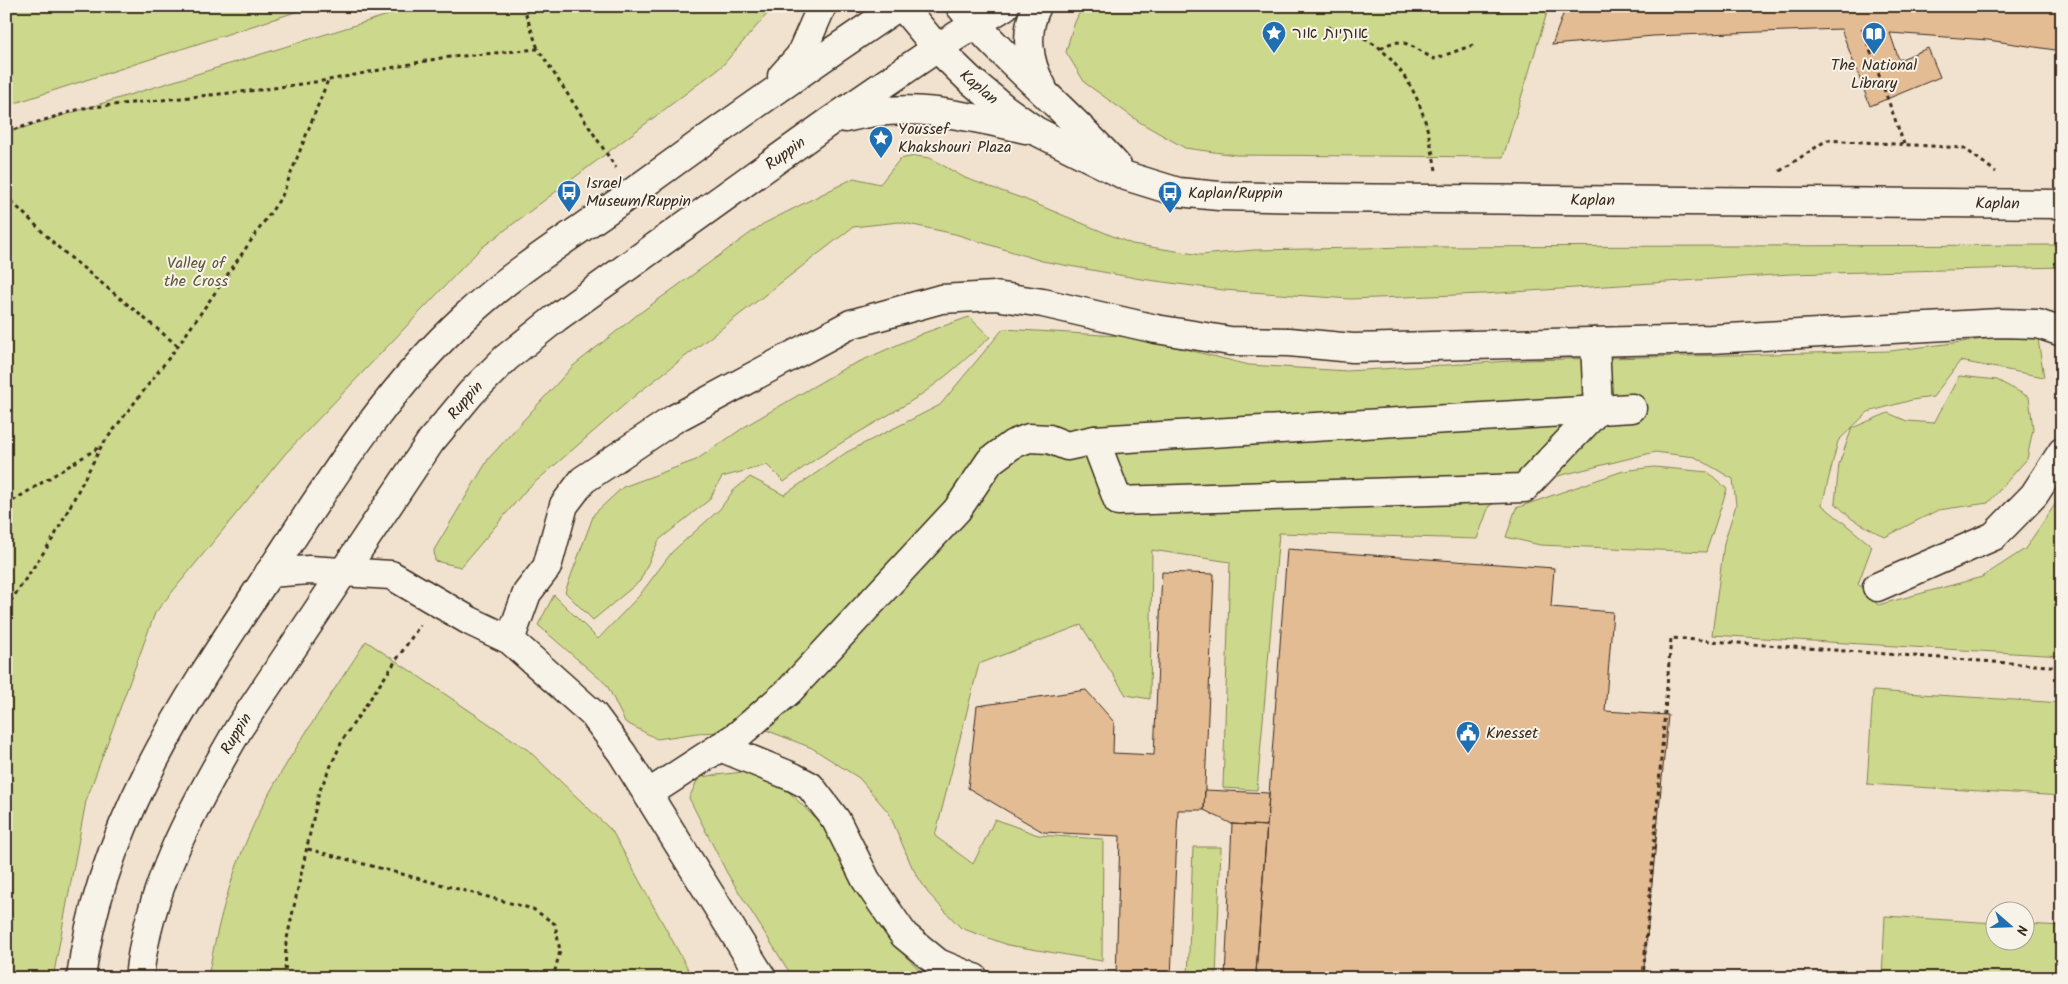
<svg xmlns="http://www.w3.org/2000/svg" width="2068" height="984" viewBox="0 0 2068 984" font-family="Kalam,'Playpen Sans Hebrew',sans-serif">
<rect width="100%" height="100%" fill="#f1e2cf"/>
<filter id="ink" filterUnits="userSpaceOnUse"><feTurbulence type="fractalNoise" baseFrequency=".02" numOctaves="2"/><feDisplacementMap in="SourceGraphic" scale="10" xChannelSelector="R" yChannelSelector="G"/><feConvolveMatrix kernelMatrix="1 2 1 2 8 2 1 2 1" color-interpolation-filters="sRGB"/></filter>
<g filter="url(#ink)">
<path fill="#ccd98c" stroke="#848255" d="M6,6h308l-308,100z
M417,6h357l-52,60 -242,183 -195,205 -130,159 -69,188 -33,177h-47v-845z
M1085,6h464l-46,151 -267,-2 -51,-7 -44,-25 -56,-40 -19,-31c4,-14 8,-35 19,-46z
M915,156l15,2 35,20 59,21 108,45 69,11 53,-5 160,-3 648,-2v22l-272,7 -307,20 -133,5 -127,-9 -82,-11 -99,-18 -87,-27 -56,-12 -46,5 -215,166 -112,97 -65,77 -26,-6 -1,-11 55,-92 84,-92 64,-51 126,-91 91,-46 26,6 20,-25z
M969,317l21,20c-23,21 -47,43 -74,61 -44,28 -90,51 -132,84l-17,-17 -45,12 -13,23 -50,40 -19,41 -47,39 -28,-28 29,-78 29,-27 73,-27 53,-36 96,-56 79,-35z
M1003,329l133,8 113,28 98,6 180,-11 363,-9 103,-13 45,1 6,38 -84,-16 -27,36 -21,3 -44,12 -30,29 -16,64 50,41 -14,38 20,21 104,-28 43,-28 37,-55v162l-350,-21 12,-92 12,-38 -3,-26 -38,-22 -40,-5 -117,29 -49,25 -12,33 -198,-6 -22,257 -34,-2 7,-226 -78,-12 -2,149 -24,-4 -45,-70 -102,39 -44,172 38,28 22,-45 43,16 65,4 -1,122 -94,-16 -47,-17 -33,-35 -16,-26 -23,-54 -30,-35 -47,-30 -46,-18 -69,3 -40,6 -32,-17 -18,-37 -69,-60 16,-30 44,44 41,-43 33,-44 48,-43 13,-18 17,-14 34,18 63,-43 93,-47z
M1959,376l38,4 32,17 4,32 -6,30 -39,44 -50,7 -53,27 -33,-18 -17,-16 4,-39 13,-36 36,-15 19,8 27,2z
M1654,467l54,5 19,17 -21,63 -166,-7 -34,-8 10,-29 107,-37z
M366,641l162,109 84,81 81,147h-485c11,-65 30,-128 62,-186 29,-52 64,-101 96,-151z
M1873,691l189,12v93l-195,-12z
M743,772l46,20 44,44 37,74 29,40 29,28h-135l-66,-105 -38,-75 10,-21z
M1193,847h28l-5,131h-28z
M1885,916l110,7 1,19h30v-18l36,2v52h-180z"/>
<path fill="#e3bc94" stroke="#3b2a1e" d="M1566,6h496v45l-74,-11 -98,-7 9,27 29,-12 12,29 -70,29 -29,-77 -188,7 -101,9z
M1287,549l267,19 -3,39 62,5 -8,99 63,4 -25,263h-316l-71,-5z
M1162,572l52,2 -10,236h-26l-7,168h-55l4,-142 -77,-4 -75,-44 9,-82 109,-16 28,32 -1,31 41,2z
M1205,790l64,3 -2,33 -35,-2 -28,-14z
M1232,824l35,2 -11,147 55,5h-86z"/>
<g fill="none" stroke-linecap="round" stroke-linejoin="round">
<defs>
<g id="minor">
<path id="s1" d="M902,6l35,42 32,31 35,29 32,23 90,45 52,16 41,4 93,2 750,6"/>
<path d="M960,6c48,58 107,104 157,160"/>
<path d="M1037,6c-13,25 -9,57 5,80"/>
<path d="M782,76l18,-20 22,-50"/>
<path d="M845,118c64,-17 118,-3 181,11"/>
<path d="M1095,440l23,61 406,-13 74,-78 -3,-68"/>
<path d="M269,573l40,-3 82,5 79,46 40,19 83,74 29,39 140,225"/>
<path d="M1877,587l117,-51 40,-41 28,-43"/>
<path d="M510,640l17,-47 20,-26 17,-62 19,-25 91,-61 177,-95 90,-25 54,-3 48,7 113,26 74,12 59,1 64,6 358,-9 289,-16 38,1 24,8"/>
<path d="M720,747l73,30 17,9 26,34 30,60 38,55 34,28 36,15"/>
<path d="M648,794l89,-58 52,-45 168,-181 33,-49 23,-17 16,-6 20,1 18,7 28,-6 537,-32"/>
<path d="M81,978c19,-156 113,-290 197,-418 56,-86 112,-174 188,-244 46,-43 102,-78 153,-114 92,-67 185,-132 280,-196"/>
<path id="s2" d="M139,978c9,-90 55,-173 100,-250l192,-287 40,-48 35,-35 50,-40 273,-196 108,-74 68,-42"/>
</g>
</defs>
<use href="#minor" stroke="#3b2a1e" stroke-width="31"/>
<path stroke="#3b2a1e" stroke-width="3" stroke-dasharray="4 4" stroke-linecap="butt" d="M523,6l15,43
M1326,27c20,3 38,10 55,22
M1862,28l42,116
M6,132l77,-24 176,-18 70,-10 112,-22 97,-9 78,119
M1436,170c-10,-52 -16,-82 -55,-121 19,-16 34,0 53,10l42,-15
M1780,171l47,-31 137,8 32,24
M6,196l53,52 119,98
M6,505l95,-59
M6,608l48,-71 48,-92 76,-99 104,-150 46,-116
M308,849l225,60 22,15 5,27 -7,27
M285,978l1,-35 33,-151 24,-53 77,-114
M1643,978l28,-340 391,29"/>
<use href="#minor" stroke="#f7f3e8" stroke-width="28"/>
</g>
</g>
<defs>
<symbol id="sight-pin" viewBox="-11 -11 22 30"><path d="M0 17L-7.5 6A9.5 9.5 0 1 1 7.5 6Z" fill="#1f6fb2" stroke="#f7f3e8"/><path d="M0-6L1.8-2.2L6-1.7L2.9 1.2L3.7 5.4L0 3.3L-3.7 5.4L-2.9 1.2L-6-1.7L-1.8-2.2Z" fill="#fff"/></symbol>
<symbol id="library-pin" viewBox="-11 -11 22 30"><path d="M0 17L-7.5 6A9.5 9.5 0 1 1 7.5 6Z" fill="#1f6fb2" stroke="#f7f3e8"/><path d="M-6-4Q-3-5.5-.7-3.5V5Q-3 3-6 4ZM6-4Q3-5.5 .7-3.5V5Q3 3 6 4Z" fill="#fff"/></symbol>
<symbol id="bus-pin" viewBox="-11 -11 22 30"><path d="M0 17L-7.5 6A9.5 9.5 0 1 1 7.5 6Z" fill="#1f6fb2" stroke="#f7f3e8"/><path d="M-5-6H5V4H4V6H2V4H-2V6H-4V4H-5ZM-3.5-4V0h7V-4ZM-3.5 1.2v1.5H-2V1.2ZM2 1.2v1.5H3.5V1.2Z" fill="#fff"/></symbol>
<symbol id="civic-pin" viewBox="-11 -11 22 30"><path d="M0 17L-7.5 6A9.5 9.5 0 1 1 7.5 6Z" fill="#1f6fb2" stroke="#f7f3e8"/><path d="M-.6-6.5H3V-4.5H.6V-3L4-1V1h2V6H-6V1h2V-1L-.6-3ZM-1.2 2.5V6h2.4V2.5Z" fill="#fff"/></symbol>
</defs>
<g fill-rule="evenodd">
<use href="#sight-pin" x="1260" y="19" width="28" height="38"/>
<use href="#library-pin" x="1860" y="20" width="28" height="38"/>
<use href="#sight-pin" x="867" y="124" width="28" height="38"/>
<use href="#bus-pin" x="555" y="178" width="28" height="38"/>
<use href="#bus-pin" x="1156" y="179" width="28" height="38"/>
<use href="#civic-pin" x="1454" y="719" width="28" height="38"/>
</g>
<g text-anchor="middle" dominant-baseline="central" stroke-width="4" stroke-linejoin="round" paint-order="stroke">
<g font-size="16" fill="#3b2a1e" stroke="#f7f3e8" text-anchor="start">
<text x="1292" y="33">אותיות אור</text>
<text x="1874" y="65" text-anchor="middle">The National<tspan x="1874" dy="18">Library</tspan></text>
<text x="898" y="129">Youssef<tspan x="898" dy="18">Khakshouri Plaza</tspan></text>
<text x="586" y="183">Israel<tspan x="586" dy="18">Museum/Ruppin</tspan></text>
<text x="1188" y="193">Kaplan/Ruppin</text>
<text x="1486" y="733">Knesset</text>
</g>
<g font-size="16" fill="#3b2a1e" stroke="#f7f3e8">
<text stroke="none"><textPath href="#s1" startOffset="112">Kaplan</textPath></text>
<text stroke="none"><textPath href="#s2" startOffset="1075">Ruppin</textPath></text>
<text stroke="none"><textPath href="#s1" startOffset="754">Kaplan</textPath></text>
<text stroke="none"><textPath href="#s1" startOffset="1159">Kaplan</textPath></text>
<text stroke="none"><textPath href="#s2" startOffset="670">Ruppin</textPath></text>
<text stroke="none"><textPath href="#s2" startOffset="265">Ruppin</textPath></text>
</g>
<g font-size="16" fill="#5f563a" stroke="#f7f3e8">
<text x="196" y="263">Valley of<tspan x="196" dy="18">the Cross</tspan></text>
</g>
</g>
<rect width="2068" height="984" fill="none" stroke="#f7f3e8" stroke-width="25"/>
<rect x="12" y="12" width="2043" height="959" fill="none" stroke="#3b2a1e" stroke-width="2" filter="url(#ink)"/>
<g transform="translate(2010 926) rotate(110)"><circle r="24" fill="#f7f3e8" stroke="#aca397"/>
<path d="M0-4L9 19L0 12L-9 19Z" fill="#1f6fb2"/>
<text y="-8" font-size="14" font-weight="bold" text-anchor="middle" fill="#3b2a1e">N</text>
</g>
</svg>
